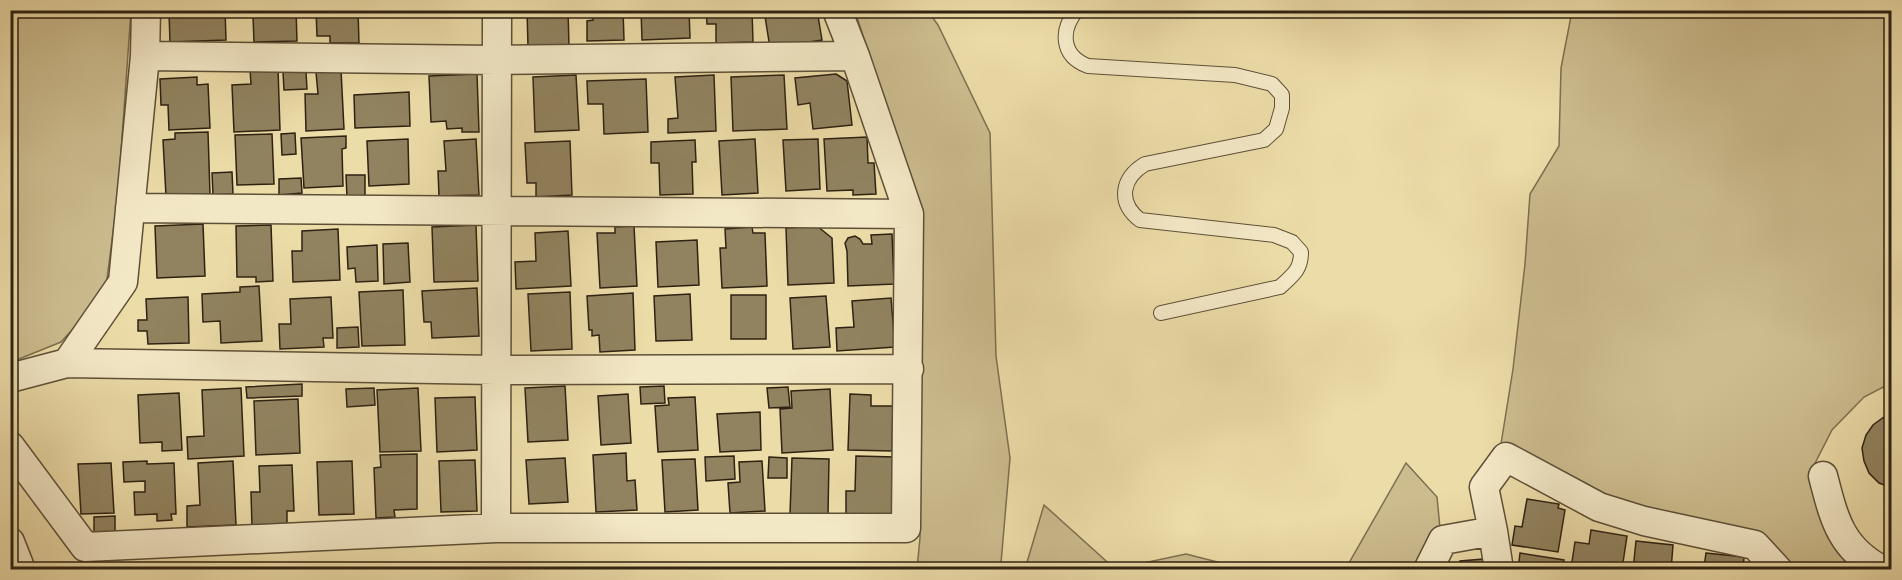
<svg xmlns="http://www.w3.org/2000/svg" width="1902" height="580" viewBox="0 0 1902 580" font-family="'IM FELL English',serif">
<rect width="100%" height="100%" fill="#ecdca8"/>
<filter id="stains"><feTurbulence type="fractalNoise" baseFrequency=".00333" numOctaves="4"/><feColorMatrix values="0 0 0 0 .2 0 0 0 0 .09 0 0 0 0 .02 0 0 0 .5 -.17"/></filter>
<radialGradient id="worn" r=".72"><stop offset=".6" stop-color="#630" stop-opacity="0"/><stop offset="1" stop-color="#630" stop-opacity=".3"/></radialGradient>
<path fill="#ccbc8e" stroke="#7d6f50" stroke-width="1.5" d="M11,11h120l-13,183 -13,100 -44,48 -42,17 -8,2z
M855,11h73l10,14 52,108 6,223 14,102 -9,105 -3,6h-81l3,-31v-326z
M1572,11h319v372l-27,14 -32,33 -23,45 48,94h-68l-186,-69 -102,-56 12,-75 12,-105 5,-70 29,-48 2,-78z
M1406,463l31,34 3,31 -23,41 -72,1z
M1044,505l71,64 71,-15 59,15h-220z"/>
<path fill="#918360" stroke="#2e2212" stroke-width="1.5" d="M190,10h35l1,30 -56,2 -1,-29 21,-1z
M263,10h33l1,31 -43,1 -1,-26h10z
M316,10h42l1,33h-29v-7h-13z
M527,10h41l1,36 -41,1z
M593,10h30l1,30 -37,1v-20l6,-1z
M641,10h48l1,28 -48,2z
M706,10h46l1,32 -37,1v-19h-9z
M764,10h53l5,30 -52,8z
M278,68l2,62 -46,2 -2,-47 19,-1 -1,-15z
M341,70l3,59 -38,2 -1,-37h13l-2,-22z
M283,72h23l1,17 -23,1z
M477,74l2,58h-17v-4l-15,1 -1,-8 -15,1 -2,-46z
M836,74l11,7 5,44 -39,4 -3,-26 -12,2 -3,-27z
M576,75l3,55 -44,2 -2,-55z
M714,75l2,56 -48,2v-14l10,-1 -3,-41z
M784,75l3,54 -54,2 -2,-54z
M197,77v8l11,-1 2,44 -41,2 -1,-25h-7l-1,-26z
M646,79l2,53 -44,2 -1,-30h-15l-1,-23z
M409,92l1,34 -55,2 -1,-33z
M208,132l2,62 -44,2 -3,-56 12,-1v-6z
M295,133l1,21 -14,1 -1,-21z
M272,134l2,50 -37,1 -2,-50z
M346,136v12l-4,1 1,37 -39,2 -3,-50z
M867,137l1,26h6l2,31 -23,1v-5l-26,1 -3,-52z
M408,139l1,45 -40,2 -2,-45z
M476,139l3,56 -40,1 -1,-25h8l-2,-30z
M755,139l3,54 -36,2 -3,-54z
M818,139l2,50 -34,2 -3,-51z
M695,140l1,22h-4l1,32 -33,1 -1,-32h-8v-21z
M570,141l2,54 -36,2v-14h-9l-2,-40z
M232,172l1,22 -20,1 -1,-22z
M346,175h19v21l-18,1z
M301,178l1,15 -23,2v-16z
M203,224l2,52 -48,2 -2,-52z
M271,225l2,56 -17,1v-5h-19l-1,-51z
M476,225l2,56 -44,1 -2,-55z
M634,226l3,60 -37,2 -3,-55h18v-6z
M817,226l15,12 2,45 -46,2 -2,-57z
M752,227l1,6h12l2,53 -45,2 -2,-40h6l-1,-19z
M338,229l2,51 -47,2 -1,-31h10v-20z
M568,231l3,55 -55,3 -1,-27 21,-1 -1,-28z
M892,234l2,50 -46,2 -1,-35 -2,-8 3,-5 7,-2 5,3 3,5h9l-1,-9z
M697,240l2,45 -41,2 -2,-45z
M408,243l2,39 -26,2 -1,-40z
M377,245l1,36 -22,1 -1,-14 -7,1 -1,-22z
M259,286l3,55 -41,2 -1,-22 -17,1 -1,-28 38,-2v-5z
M477,288l2,48 -47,2 -1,-16h-7l-2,-31z
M403,290l2,55 -43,1 -3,-54z
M570,292l2,57 -41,2 -3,-57z
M633,293l2,57 -35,2 -1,-17 -7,1v-6h-3l-2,-34z
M690,294l2,46 -36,1 -2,-45z
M731,295h35v44h-35z
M826,296l4,51 -37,2 -3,-51z
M188,297l1,46 -41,1 -1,-13h-9v-11h9l-1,-21z
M331,297l2,41h-10l1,9 -44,2 -1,-25h12l-1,-25z
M891,298l4,49 -58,4 -1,-23 18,-1 -2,-26z
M358,327l1,20 -22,1v-20z
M302,384v12l-55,2 -1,-11z
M565,386l3,54 -40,2 -3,-54z
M664,386l1,17 -24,1 -1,-17z
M788,387l2,20 -21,1 -2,-20z
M241,388l3,68 -56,3 -1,-22 17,-1 -2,-46z
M374,388l1,17 -28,2 -1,-18z
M418,388l3,63 -41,1 -3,-62z
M830,389l3,61 -51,3 -2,-44 12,-1 -1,-17z
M179,393l3,57 -20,1v-9l-22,1 -2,-48z
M628,394l3,49 -30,2 -3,-49z
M850,394l21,1v11h22l-1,45 -44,-1z
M475,397l2,53 -40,2 -2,-54z
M695,397l3,53 -40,2 -3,-46 14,-1 -1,-7z
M298,399l2,54 -44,2 -2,-54z
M760,412l1,38 -41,2 -3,-38z
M1892,415v73l-13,-5 -10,-10 -5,-12 -2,-13 4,-13 7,-10 11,-8z
M626,453l1,28 8,-1 2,30 -41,2 -3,-57z
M417,454v55l-23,1 1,7 -19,1 -2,-50 7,-1 -1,-12z
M734,456l1,23 -29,2 -1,-24z
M856,456l39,1 -2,59 -47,-1v-24h9z
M769,457l18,1v20h-19z
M565,458l3,44 -39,2 -3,-44z
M792,458l37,1 -1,56 -38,-1z
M695,459l3,51 -33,2 -3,-52z
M475,460l2,51 -36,1 -2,-51z
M147,461v3l27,-1 2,51h-5l1,6 -15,1v-7l-22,1 -1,-23h11v-11l-21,1 -1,-20z
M233,461l3,64 -49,2v-21l13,-1 -2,-42z
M352,461l2,53 -35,1 -2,-53z
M762,461l3,50 -35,2 -2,-30 12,-1 -1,-20z
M111,463l3,50 -33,1 -3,-50z
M292,465l2,46h-7v15l-35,1 -1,-35h9l-1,-26z
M1527,499l32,5 -1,4 7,2 -7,42 -46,-7 3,-19 7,1z
M115,516v17l-21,1v-17z
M1591,530l36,6 -5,33 -25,-4 -1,5 -25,-2 4,-26 14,2z
M1636,541l37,4 -2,25h-38z
M1520,553l44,7 -1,10h-45z
M1706,553l38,4 -1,13h-58l1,-5 18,2z
M1483,559l1,11h-23l-1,-9z"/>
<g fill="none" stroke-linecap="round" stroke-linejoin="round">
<defs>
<path id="lane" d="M1077,10c-17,20 -16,46 11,56l147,9 37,9 10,11v13l-6,21 -12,11 -119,24c-23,14 -28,38 -5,56l134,15 18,7 9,10c0,18 -8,23 -21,35l-119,26"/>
<path id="street" d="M145,56l351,4 359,-4
M130,208l779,6
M67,363l429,7 413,-1
M10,378l57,-15 56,-81 22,-226 1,-46
M10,446l75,101 411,-19h410l3,-314 -54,-158 -18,-46
M1823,476c11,42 17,72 59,94
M496,528l1,-518
M1493,531l6,39
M10,542l11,28
M1428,570l15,-30 50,-9 -9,-44 22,-30 93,50 45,14 111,24 23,25"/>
</defs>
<use href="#lane" stroke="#5e5038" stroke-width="16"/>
<use href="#street" stroke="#5e5038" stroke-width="31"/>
<use href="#lane" stroke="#f3e8c6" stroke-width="14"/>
<use href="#street" stroke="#f3e8c6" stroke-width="28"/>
</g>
<rect width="1902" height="580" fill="none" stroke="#ecdca8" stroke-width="36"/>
<rect x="12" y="12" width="1878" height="556" fill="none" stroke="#2e2212" stroke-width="3"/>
<rect x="18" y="18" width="1866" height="544" fill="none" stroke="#2e2212" stroke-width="1.5"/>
<rect width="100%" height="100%" filter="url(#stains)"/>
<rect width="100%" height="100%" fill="url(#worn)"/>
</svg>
